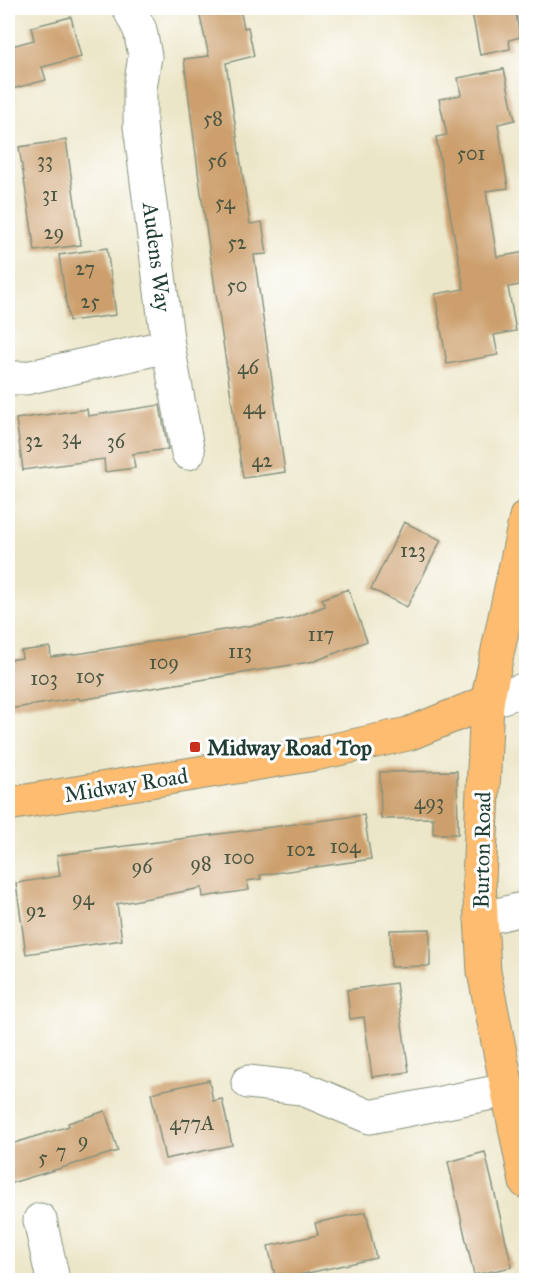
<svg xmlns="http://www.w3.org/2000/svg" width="534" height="1288" viewBox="0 0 534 1288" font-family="'IM FELL Great Primer',serif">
<rect width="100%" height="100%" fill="#fff"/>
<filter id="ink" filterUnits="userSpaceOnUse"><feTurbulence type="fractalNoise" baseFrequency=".0167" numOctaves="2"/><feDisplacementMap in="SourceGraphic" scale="12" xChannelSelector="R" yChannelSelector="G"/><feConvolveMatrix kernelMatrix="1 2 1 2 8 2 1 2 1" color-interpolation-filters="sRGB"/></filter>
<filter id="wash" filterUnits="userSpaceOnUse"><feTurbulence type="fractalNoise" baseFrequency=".008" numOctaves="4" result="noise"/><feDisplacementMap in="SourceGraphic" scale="24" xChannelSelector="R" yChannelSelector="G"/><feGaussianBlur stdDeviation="1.35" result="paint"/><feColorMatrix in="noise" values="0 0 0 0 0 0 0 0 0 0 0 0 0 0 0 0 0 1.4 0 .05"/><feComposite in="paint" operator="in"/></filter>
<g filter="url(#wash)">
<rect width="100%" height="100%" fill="#ece6c8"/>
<g id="blocks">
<path fill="#cc9f6c" d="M198,8h42l4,20 4,-1 6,29 -28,7 24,161 12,-2 5,32 -13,1 31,217 -42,6 -44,-299 -15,-120 25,-3z
M495,8h20l5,29 -11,3 1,9 -30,6 -8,-43z
M71,17l10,40 -39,10 4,13 -38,10v-43l26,-7 -3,-13z
M504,69l11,51 -17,4 10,64 -22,3 11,66 29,-5v32l-18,3 8,44 -22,4 4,20 -51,9 -12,-70 29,-5 -28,-152 11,-2 -8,-36 22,-4 -3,-17z
M66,140l15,105 -46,6 -16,-104z
M107,248l9,67 -47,6 -10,-66z
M160,405l8,44 -35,5 2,14 -30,4 -1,-13 -81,11 -7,-51 71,-10 1,7z
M404,522l37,18 -34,67 -36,-18z
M348,589l19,52 -52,20 -235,39 -1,-2 -71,11v-49l14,-2 -1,-7 29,-4 1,10 32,-4 208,-34 34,-13 -3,-7z
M457,771l1,63h-25v-16l-52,1 -1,-47z
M364,815l7,44 -111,16 1,4 -14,2 2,9 -46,7 -1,-9 -85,16 5,36 -96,14 -10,-71 44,-7 -3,-21z
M430,929v37l-39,1 -1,-37z
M396,983l13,89 -37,5 -8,-60 -14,2 -3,-29z
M209,1080l4,21 9,-2 10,46 -67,14 -14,-66z
M105,1111l13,40 -110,33v-39l61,-19 -1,-3z
M485,1152l27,115 -38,8 -26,-113z
M366,1212l10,46 -100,22 -8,-34 50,-11 -3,-12z"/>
</g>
</g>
<g filter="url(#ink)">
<use href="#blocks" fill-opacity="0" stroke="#86927e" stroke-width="1.5"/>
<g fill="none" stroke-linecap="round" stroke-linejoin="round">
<defs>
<path id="minor" d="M168,346l20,107
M8,378h18l142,-32 -28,-220v-38l5,-32 -5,-26 -11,-22
M487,702l39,-13
M481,919l45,-11
M248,1082l53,6 69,29 137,-27
M40,1220l13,60"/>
<path id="major" d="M8,804l307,-50 93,-20 79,-32"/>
<path id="highway" d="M526,517l-39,185 -8,178 5,92 42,210"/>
</defs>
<use href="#minor" stroke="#86927e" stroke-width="35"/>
<use href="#major" stroke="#86927e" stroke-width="35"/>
<use href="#highway" stroke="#86927e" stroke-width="35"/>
<use href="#minor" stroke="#fff" stroke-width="33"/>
<use href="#major" stroke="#fdbc6f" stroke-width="33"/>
<use href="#highway" stroke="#fdbc6f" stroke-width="33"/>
</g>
</g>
<rect fill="#c8321e" stroke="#fff" stroke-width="2" x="189" y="741" width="12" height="12" rx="3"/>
<g text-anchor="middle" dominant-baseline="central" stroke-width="6" stroke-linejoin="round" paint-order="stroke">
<g font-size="20" fill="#4a5642">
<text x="213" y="118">58</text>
<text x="471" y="153">501</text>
<text x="45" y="160">33</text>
<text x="217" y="160">56</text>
<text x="50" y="194">31</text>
<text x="225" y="202">54</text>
<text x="54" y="232">29</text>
<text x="237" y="242">52</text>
<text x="85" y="268">27</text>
<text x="237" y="285">50</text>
<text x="90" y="301">25</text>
<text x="248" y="367">46</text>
<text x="254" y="407">44</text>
<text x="71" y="437">34</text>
<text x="34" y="440">32</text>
<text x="116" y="441">36</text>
<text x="262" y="460">42</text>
<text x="413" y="550">123</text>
<text x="321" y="634">117</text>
<text x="240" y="651">113</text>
<text x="164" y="662">109</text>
<text x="90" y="676">105</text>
<text x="44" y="678">103</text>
<text x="429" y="802">493</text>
<text x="345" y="846">104</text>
<text x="301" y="849">102</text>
<text x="239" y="857">100</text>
<text x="201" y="863">98</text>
<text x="142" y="866">96</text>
<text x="83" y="898">94</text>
<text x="36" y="910">92</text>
<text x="192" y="1123">477A</text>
<text x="83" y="1140">9</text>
<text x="61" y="1151">7</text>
<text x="43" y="1157">5</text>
</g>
<g font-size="22" fill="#1f3d34" stroke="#fff">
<text transform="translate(157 257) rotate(83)">Audens Way</text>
<text transform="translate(126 785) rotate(-9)">Midway Road</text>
<text transform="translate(482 850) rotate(-89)">Burton Road</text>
</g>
<g font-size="22" font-weight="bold" fill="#1f3d34" stroke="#fff" text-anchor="start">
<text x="207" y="747">Midway Road Top</text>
</g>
</g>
<rect width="534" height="1288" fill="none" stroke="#fff" stroke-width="30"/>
</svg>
